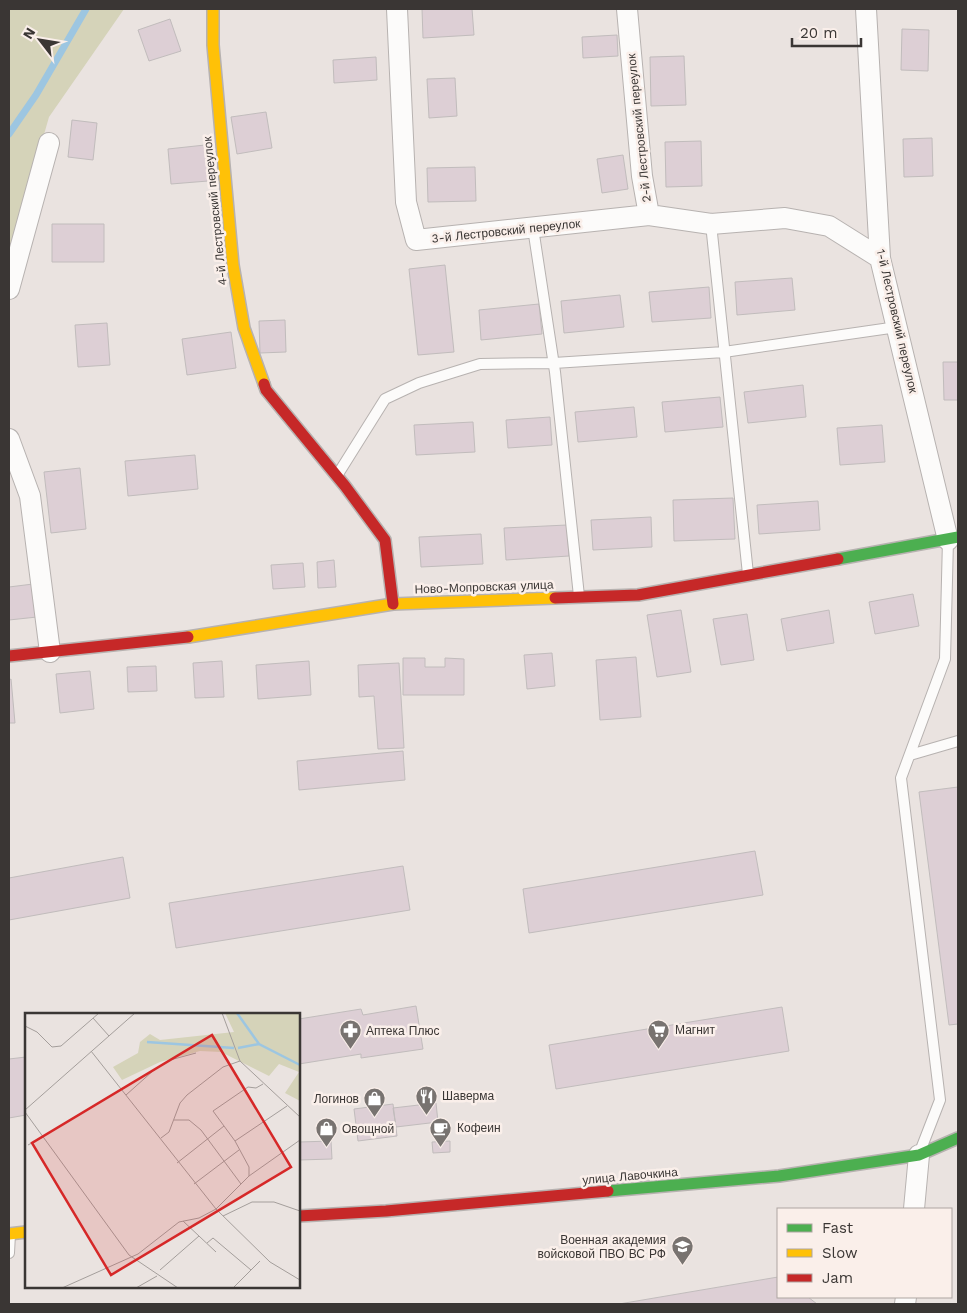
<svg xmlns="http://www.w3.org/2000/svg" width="967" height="1313" viewBox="0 0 967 1313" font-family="'Work Sans',sans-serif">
<rect width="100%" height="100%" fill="#eae3e0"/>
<path fill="#d5d3b9" d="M9,9h115l-75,108 -40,140z"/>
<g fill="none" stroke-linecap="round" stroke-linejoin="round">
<path stroke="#9dc6e1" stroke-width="7" d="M9,134l27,-39 50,-86"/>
</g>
<path fill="#ddcfd5" stroke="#c1bcbc" d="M422,9h50l2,26 -51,3z
M170,19l11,32 -32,10 -11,-31z
M902,29l27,1 -1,41 -27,-1z
M617,35l1,21 -35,2 -1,-21z
M684,56l2,49 -35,1 -1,-49z
M376,57l1,23 -43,3 -1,-23z
M455,78l2,38 -28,2 -2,-39z
M266,112l6,36 -35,6 -6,-37z
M72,120l25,3 -4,37 -25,-3z
M932,138l1,38 -29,1 -1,-38z
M701,141l1,45 -36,1 -1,-45z
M205,145l3,36 -37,3 -3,-35z
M623,155l5,34 -26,4 -5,-34z
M475,167l1,34 -48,1 -1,-34z
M52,224h52v38h-52z
M445,265l9,87 -36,3 -9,-86z
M792,278l3,32 -58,5 -2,-33z
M709,287l2,31 -59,4 -3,-30z
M620,295l4,32 -60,6 -3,-32z
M539,304l3,30 -61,6 -2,-30z
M285,320l1,32 -26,1 -1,-32z
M107,323l3,42 -32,2 -3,-42z
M231,332l5,36 -49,7 -5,-36z
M943,362h15v38h-14z
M803,385l3,32 -58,6 -4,-31z
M720,397l3,30 -58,5 -3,-30z
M634,407l3,30 -59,5 -3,-30z
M550,417l2,28 -44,3 -2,-28z
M473,422l2,30 -59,3 -2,-30z
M882,425l3,37 -45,3 -3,-37z
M195,455l3,34 -70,7 -3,-35z
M80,468l6,61 -35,4 -7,-61z
M733,498l2,41 -61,2 -1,-41z
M818,501l2,29 -61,4 -2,-29z
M651,517l1,30 -59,3 -2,-30z
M567,525l2,31 -63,4 -2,-32z
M481,534l2,30 -62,3 -2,-30z
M334,560l2,27 -18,1 -1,-26z
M303,563l2,24 -32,2 -2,-24z
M33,584l4,33 -28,3v-33z
M913,594l6,32 -44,8 -6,-32z
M681,610l10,62 -34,5 -10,-62z
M829,610l5,33 -47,8 -6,-32z
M747,614l7,46 -33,5 -8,-46z
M552,653l3,33 -28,3 -3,-34z
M636,657l5,60 -41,3 -4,-60z
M403,658h22v9h20v-9l19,1v36h-61z
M222,661l2,36 -29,1 -2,-35z
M309,661l2,34 -53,4 -2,-34z
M399,663l5,85 -26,1 -4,-53 -15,1 -1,-32z
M156,666l1,25 -29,1 -1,-25z
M90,671l4,38 -34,4 -4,-39z
M11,679l4,44h-6v-43z
M403,751l2,29 -106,10 -2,-29z
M958,787v237l-9,1 -30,-233z
M755,851l8,44 -234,38 -6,-44z
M123,857l7,41 -121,22v-42z
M403,866l7,44 -234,38 -7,-45z
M416,1006l7,43 -62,9v-4l-62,10v-45l62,-10 2,6z
M782,1007l7,44 -233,38 -7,-44z
M26,1057v58l-17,3v-59z
M436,1103l2,19 -42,5 -3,-19z
M393,1104l4,32 -39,5 -4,-32z
M331,1141l1,18 -33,1v-18z
M450,1141v11l-17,1 -1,-11z
M778,1277v20h30l9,7h-198z"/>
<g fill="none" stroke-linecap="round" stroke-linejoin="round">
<defs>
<path id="lane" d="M711,224l37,350
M533,228l22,144 24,224
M338,474l47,-75 34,-16 61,-19 74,-1 170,-11 173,-25
M910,755l48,-14
M921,1149l19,-49 -39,-322 44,-119 3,-119
M9,1253l1,-19"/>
<path id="street" d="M397,9l9,193 10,38 233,-25
M627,9l15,167 7,39 62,9 74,-6 44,8 51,32
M866,9l14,249 68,282
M9,289l40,-146
M9,439l21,57 20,156
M914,1209l5,-54
M905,1304l1,-7"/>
<path id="fast" d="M838,559l120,-22
M608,1191l171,-15 140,-21 39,-17"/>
<path id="slow" d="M213,9v36l20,220 11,63 20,56
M188,637l205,-33 162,-6
M9,1234l17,-2"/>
<path id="jam" d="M264,384l2,6 79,96 40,54 8,64
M555,598l83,-3 200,-36
M9,656l179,-19
M299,1216l87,-5 222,-20"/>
</defs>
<use href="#lane" stroke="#b7b2b0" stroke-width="12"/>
<use href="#street" stroke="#b7b2b0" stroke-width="22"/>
<use href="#fast" stroke="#b7b2b0" stroke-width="14"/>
<use href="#slow" stroke="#b7b2b0" stroke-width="14"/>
<use href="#jam" stroke="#b7b2b0" stroke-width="14"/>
<use href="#lane" stroke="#fcfbfa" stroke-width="10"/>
<use href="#street" stroke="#fcfbfa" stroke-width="20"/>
<use href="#fast" stroke="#4caf50" stroke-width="11"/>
<use href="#slow" stroke="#ffc107" stroke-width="11"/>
<use href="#jam" stroke="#c62828" stroke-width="11"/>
</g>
<defs>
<symbol id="supermarket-pin" viewBox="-11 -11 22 30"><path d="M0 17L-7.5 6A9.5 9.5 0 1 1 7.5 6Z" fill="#787370" stroke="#faefea"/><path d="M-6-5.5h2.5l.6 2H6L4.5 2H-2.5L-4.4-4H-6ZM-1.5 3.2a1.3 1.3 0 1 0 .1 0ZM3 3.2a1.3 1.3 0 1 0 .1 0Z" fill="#fff"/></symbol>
<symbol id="pharmacy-pin" viewBox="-11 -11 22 30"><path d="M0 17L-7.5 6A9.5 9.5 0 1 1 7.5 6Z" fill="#787370" stroke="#faefea"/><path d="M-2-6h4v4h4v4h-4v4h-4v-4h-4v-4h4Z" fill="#fff"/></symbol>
<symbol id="restaurant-pin" viewBox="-11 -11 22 30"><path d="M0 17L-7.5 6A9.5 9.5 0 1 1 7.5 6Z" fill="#787370" stroke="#faefea"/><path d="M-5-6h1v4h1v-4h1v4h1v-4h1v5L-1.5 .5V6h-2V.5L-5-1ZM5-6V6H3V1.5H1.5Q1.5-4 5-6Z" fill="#fff"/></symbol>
<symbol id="shop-pin" viewBox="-11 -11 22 30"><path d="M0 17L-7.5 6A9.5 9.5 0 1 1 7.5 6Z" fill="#787370" stroke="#faefea"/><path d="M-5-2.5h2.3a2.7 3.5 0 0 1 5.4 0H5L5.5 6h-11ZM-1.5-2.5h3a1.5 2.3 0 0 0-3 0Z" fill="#fff"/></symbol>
<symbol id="cafe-pin" viewBox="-11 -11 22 30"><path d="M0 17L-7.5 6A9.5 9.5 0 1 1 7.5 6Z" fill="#787370" stroke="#faefea"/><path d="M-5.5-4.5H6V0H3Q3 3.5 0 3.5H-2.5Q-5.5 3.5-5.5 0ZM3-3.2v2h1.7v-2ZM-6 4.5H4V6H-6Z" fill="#fff"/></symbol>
<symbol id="university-pin" viewBox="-11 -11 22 30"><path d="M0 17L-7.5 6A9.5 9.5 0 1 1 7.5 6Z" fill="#787370" stroke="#faefea"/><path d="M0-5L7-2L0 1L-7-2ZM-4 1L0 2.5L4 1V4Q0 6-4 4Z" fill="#fff"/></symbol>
</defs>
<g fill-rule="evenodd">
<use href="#supermarket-pin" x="646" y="1018" width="25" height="34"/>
<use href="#pharmacy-pin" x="338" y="1018" width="25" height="34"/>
<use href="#restaurant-pin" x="414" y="1084" width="25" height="34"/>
<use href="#shop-pin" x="362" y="1086" width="25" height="34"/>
<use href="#cafe-pin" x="428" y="1116" width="25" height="34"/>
<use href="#shop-pin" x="314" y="1116" width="25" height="34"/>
<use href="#university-pin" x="670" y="1234" width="25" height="34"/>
</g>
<g text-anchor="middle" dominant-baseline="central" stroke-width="5" stroke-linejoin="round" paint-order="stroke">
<g font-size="12" fill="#3a3634" stroke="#faefea">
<text transform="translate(639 128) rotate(-96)">2-й Лестровский переулок</text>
<text transform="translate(215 211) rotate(-96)">4-й Лестровский переулок</text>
<text transform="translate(506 231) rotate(-6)">3-й Лестровский переулок</text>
<text transform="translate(897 321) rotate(77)">1-й Лестровский переулок</text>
<text transform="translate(484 587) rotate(-2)">Ново-Мопровская улица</text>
<text transform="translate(630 1176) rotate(-5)">улица Лавочкина</text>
</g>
<g font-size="12" fill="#3a3634" stroke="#faefea" text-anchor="start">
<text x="675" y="1030">Магнит</text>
<text x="366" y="1031">Аптека Плюс</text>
<text x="442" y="1096">Шаверма</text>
<text x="359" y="1099" text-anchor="end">Логинов</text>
<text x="457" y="1128">Кофеин</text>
<text x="342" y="1129">Овощной</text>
<text x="666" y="1240" text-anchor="end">Военная академия<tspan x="666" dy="14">войсковой ПВО ВС РФ</tspan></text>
</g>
</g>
<g transform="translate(25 1013)">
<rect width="275" height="275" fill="#eae3e0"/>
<path d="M200,0h75v88l-15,-8 14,-21 -20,-8 -10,12 -48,-24 -21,-1 -40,11 -38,18 -9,-13 25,-14 2,-11 10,-8 10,6 74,-8z" fill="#d5d3b9"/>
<path fill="none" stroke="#9dc6e1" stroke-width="2.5" d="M212,0l22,31 41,21M122,29l87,6M213,35l21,-4"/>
<path fill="none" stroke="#a49e9b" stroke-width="1" d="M197,0l18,48 60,56M68,5l16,18M0,13l12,6 15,15 9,-1 38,-33M66,38l125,158 54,53 30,18M101,82l28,-25 16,-10 26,-7M0,97l110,-97M0,99l104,143 49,33M149,107h15l12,10 40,54M136,125l8,-6 11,-29 7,-8 36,-28 17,-6M210,128l-22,-30 35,-24 8,1 7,-4M3,132l15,-8M152,150l47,-37M224,163v-9l-14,-26 52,-35M169,171l45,-34M198,203l29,-14h22l26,9M158,208l33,31M182,230l6,-5 38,32M135,257l39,-34M37,275l76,-34 41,-32 20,-4 17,-9 33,-33 51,-36M111,275l21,-12M208,275l27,-27"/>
<path fill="#d62828" fill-opacity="0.15" stroke="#d62828" stroke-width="2.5" d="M187,22l79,132 -180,108 -79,-132z"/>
<rect width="275" height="275" fill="none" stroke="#3a3634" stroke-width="2.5"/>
</g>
<rect width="967" height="1313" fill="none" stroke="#3a3634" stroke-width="20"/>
<rect x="777" y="1208" width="175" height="90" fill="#faefea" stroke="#ada5a1"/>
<rect x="787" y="1224" width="25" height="8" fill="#4caf50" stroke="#ada5a1"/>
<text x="822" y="1233" font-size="15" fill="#3a3634">Fast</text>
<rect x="787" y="1249" width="25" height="8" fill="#ffc107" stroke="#ada5a1"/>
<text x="822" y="1258" font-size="15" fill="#3a3634">Slow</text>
<rect x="787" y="1274" width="25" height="8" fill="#c62828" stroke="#ada5a1"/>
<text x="822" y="1283" font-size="15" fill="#3a3634">Jam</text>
<g transform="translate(40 40) rotate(301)" stroke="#faefea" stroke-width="4" paint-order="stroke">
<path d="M0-4L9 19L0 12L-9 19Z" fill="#3a3634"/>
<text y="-8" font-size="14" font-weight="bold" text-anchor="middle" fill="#3a3634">N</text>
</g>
<path d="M792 38v8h69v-8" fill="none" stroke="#3a3634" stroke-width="2.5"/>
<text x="800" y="38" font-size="15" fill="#3a3634" stroke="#faefea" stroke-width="4" paint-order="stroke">20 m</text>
</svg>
